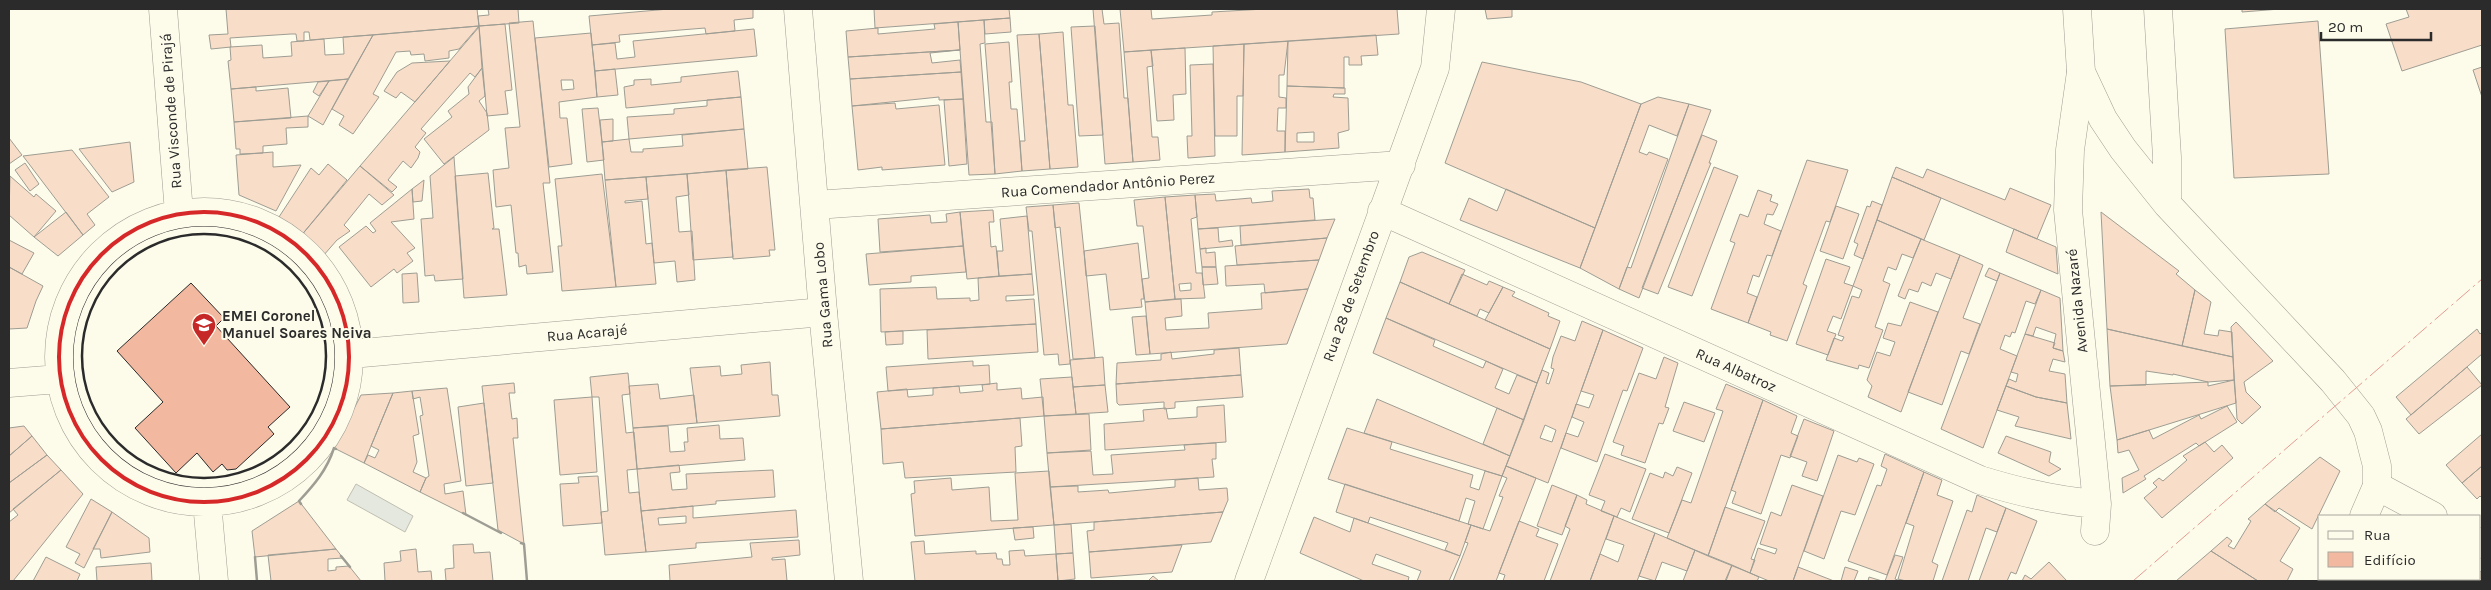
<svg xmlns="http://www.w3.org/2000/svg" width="2491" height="590" viewBox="0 0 2491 590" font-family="Karla,sans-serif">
<rect width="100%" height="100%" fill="#fdfbea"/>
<path fill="#c7d0d0" stroke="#74746e" d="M356,484l57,32 -8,16 -58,-32z"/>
<path fill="#f2b8a0" stroke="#2b2b2b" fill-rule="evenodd" d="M226,9h251l2,17 -169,14 -1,-8h-5v9h-7l-1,-7h-5l-61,4 1,9 -20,2 -2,-14 19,-1z
M488,9h30l1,14 -40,3 -1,-10 11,-1z
M669,9h84v9l-19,2 1,11 -29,3 -1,-6 -86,7 1,7 -28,3 -3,-29z
M874,9h135l1,9 -135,10z
M1093,9h9l2,15 15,-1 5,75h4l5,64 -28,2z
M1120,9h31l1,10 60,-4v-3l53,-3h132l2,25 -275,18z
M1485,9h27v8l-25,2z
M2242,9h38l-38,3z
M2406,9h76v36l-80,26 -16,-47 23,-7z
M1010,18l1,14 -26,2 -1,-14z
M984,20l1,23 -5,1 6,78h6l3,52 -26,1 -11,-153z
M533,21l17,162h-7l10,89 -26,2 -1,-9 -7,2 -1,-14h-2l-5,-48 -15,2 -3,-37 16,-2 -4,-40 15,-1 -11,-104z
M2318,21l11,153 -95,4 -9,-149z
M958,22l2,28 -112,7 -2,-26 32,-3v6l57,-5 -1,-5z
M505,24l7,66 -7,1 3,23 -21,2 -8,-90z
M479,26l-20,23 -10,2v7l-24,3 -1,-7 -13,1 -1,-4 -14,1 -23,42 6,3 -26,37 -14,-9 5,-9 -12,-7 41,-74z
M1095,26l8,109 -24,1 -8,-109z
M479,27l3,41 -7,9 -5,-4 -49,56 5,4 -11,14 5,5 -2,6 -7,10 -8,-7 -15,19 9,7 -5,5 -32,-26z
M754,29l3,27 -162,15 -3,-26 23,-2 2,16 18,-2 -2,-16z
M1063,32l5,73h5l5,62 -28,2 -11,-135z
M591,33l6,64 -38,5 1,16h7l5,46 -23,3 -14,-129zM561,80h12l1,9 -12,1z
M1039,34l11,135 -28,2 -2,-30h5l-8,-106z
M373,35l-25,44 -117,10 -3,-28 3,-1 -1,-13 32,-2 1,13 29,-2 -1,-14 33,-3 1,16 19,-1 -1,-17z
M1376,35l2,20 -17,1 1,9h-13v-8h-5v31l-57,-2 1,-45z
M1288,41l-4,34h-5v22l7,1v10h-8l-1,23h8v21l-43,3 2,-111z
M1009,42l3,40h-3l2,27h6l5,62 -27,3 -10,-130z
M1244,44l-1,52h-6v40h-22l-2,-90z
M1185,48l1,46 -13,1 1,25 -17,1 -6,-71z
M960,50l-30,3 2,10 28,-3 1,12 -111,7 -2,-22z
M1151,50l2,16 -6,1 5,70h6l2,23 -27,2 -9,-110z
M450,61l-35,41 -14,-10 -5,6 -12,-7 13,-19 15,-9z
M1482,62l99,20 60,22 -46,124 -150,-65z
M1213,64l2,92 -27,2 -1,-22h5l-2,-71z
M2482,67v30l-9,-27z
M482,68l3,28 -6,5 8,12 2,17 -45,34 -20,-25 28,-22 -4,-6 21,-17 -1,-7z
M615,69l3,26 -21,2 -2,-26z
M738,71l3,26 -115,11 -2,-21 10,-2v-5l17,-1v6l30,-3v-5z
M961,72l2,27 -24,1v-3l-87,9 -2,-27z
M348,79l-25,46 -15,-9 21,-35z
M329,81l-10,15 -6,-4 5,-10z
M1287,86l58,2v6h-11l-1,3 15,1 1,32 -11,3 1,15 -54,4zM1314,132v10h-17v-9z
M256,87v4l32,-3 3,30 -57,4 -3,-33z
M741,97l3,32 -115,10 -2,-22 47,-3v-5l33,-3v-6z
M1658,97l31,7 -12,32 -28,-11 -10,27 8,3 2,-3 19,7 -49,130 -39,-21 61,-164z
M963,99l4,65 -18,2 -5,-66z
M895,103l1,6 43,-4 6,60 -63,5v-3l-24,3 -6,-64z
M1689,104l22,6 -72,188 -20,-9 8,-22 4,1z
M598,108l6,52 -17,2 -5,-53z
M308,116v11l-22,1 1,16 -24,2v7l-23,1v-5h-4l-2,-27z
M613,119v22l-11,1 -2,-22z
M744,129l4,40 -143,11 -3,-38 27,-3 2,13h12v-3l40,-3 -1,-11z
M1702,135l15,6 -8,22h2l-53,131 -16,-6z
M9,138l13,17 -13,9z
M130,142l4,40 -22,10 -33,-43z
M72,150l37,47 -22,17 8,11 -12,10 -60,-79z
M273,152v15l28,-2 -25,46 -37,-16 -3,-40z
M454,157l9,122 -28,2 -1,-6 -9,1 -4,-57 12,-1 -3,-42z
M1807,160l41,10 -18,52 -4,-1 -23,63 4,2 -20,55 -17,-6 1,-3 -23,-9z
M25,163l14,21 -9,7 -15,-21z
M328,164l19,16 -47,57 -23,-17 34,-52 8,7z
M360,166l34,29 -12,10 -13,-11 -25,31 6,6 -13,9 -14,16 -23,-19z
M767,167l8,83h-6l1,6 -37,3 -7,-89z
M1714,167l24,9 -46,120 -24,-9z
M1896,167l27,11 4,-9 78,31 5,-12 41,17 -14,34 -145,-62z
M726,170l7,87 -40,3 -6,-86z
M488,173l6,55 -2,1h7l8,66 -43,3 -9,-122z
M602,174l14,113 -54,4 -4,-45h4l-7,-67z
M687,174l2,21 -13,2 3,35 13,-1 3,49 -18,2 -2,-21 -21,2 -8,-86z
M10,176l24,21 2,-3 20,17 -22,26 -25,-22z
M646,177l2,22 -23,2v2l17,-2 4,43 6,-1 4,41 -40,3 -11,-107z
M1892,177l49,21 -17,42 -47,-20z
M424,180l-2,21 -9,1 -1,-13z
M412,189l2,30 -23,3 24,26 -8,5 6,8 -16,12 -3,-4 -23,18 -32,-40 27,-21 7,7 3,-2 -6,-8z
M1309,189l1,9h3l2,22 -117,9 -3,-34 20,-1 1,7 35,-3 1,5 21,-2 -1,-10z
M1506,189l89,39 -15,40 -120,-48 9,-22 28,13z
M1758,190l14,5 -2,6 8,3 -5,11 -6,-1 -3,10 17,7 -9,25 -5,-1 -8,22 -6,-2 -6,18 10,4 -9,26 -37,-14 24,-66 -5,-2 10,-27 8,3z
M1195,195l2,22 -6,2 5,54h6l3,25 -30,1 -10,-102zM1191,283v7l-11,1 -1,-7z
M1165,197l10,102 -30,3 -3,-23 7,-1 -6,-52h-6l-3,-26z
M1872,201l10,4 -19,54 -9,-4 4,-11 -4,-2 13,-36 3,1z
M1079,203l16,155 -22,1 -13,-132 -5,1 -2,-23z
M1053,205l17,155v4l-11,1 -1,-11 -14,1 -12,-124h-3l-3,-24z
M1836,206l23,8 -16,45 -23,-8z
M993,210l1,12h-5l2,25 5,-1 3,30 -32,3 -7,-67z
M66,212l17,23 -25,21 -24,-19z
M960,212l3,34 -83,6 -2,-33 52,-4 1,8 16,-1 -1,-8z
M2101,212l78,59 -3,3 19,16 -13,56 -75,-17z
M1027,216l5,58 -33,2 -2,-25h6l-3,-32z
M1335,219l-8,19 -86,7 -1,-19z
M1877,220l44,19 -8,19 -11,-4 -6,16 -8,-3 -5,14 7,3 -15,43 8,3 -14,38 -10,-3 -1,4 -32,-9 8,-22 8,3 2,-4 -6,-2 14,-39 7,2 3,-8 -9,-4z
M1218,228l1,14 13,-2 1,6 -33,3 -2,-20z
M2014,229l42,18 2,27 -52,-22z
M1327,238l-8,22 -82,5 -2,-19z
M1921,239l39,16 -9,24 -15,-6 -5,13 -9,-4 -4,10 -9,-3 -4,10 -7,-3z
M9,240l25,13 -12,21 -13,-7z
M1138,243l6,56h-3l1,8 -32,3 -4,-36 -20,2 -2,-25z
M963,246l3,26 -55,4v6l-42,3 -3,-31z
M1206,248v5l9,-1 1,15h-14l-2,-18z
M1422,252l43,18 -16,34 -49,-22 9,-25z
M1960,255l23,10 -20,53 17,6 -11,30 -8,-3 -19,54 -34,-13z
M1826,259l24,8 -6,16 9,3 -12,33 -8,-3 -6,15 9,3 -8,21 -32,-11z
M1319,260l-11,29 -43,4 -1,-9 -38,2 -1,-20z
M9,267l34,19 -7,15 -9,27 -18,1z
M1202,267h14l2,17 -15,1z
M1989,268l11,5 -3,8 -12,-5z
M417,273l2,29 -16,1 -1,-29z
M2000,273l41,17 -6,14 -9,-3 -11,32 -3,-1 -2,5 -5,-2 -5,14 17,7 -34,92 -42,-19z
M1032,274l2,21 -28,1v5l28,-2 2,25 -155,8 -1,-43 56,-2 1,12 33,-1v3l9,-1 -1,-22z
M1462,274l25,11 2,-4 14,6 -14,26 -9,-4 -3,7 -28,-12z
M1400,282l150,67 -13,34 -151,-65z
M191,283l33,35 -8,8 74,81 -22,20 6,7 -38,35 -9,1 -5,-6 -9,8 -16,-19 -21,20 -41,-45 28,-26 -46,-51z
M1503,287l12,5 -3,4 37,17 -1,3 12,5 -10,28 -65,-29z
M1308,289l-21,55 -137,10 -5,-52 36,-3 1,17 -17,2 1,12 43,-2 -1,-15 54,-4 -1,-16z
M2041,290l19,8 3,53 -10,-3 3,-14 -20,-7 -3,9 -8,-2z
M2195,290l16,12 -7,32 14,2 1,-6 13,2 1,25 -51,-11z
M1910,302l28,10 -37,100 -33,-15 4,-11 -5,-6 10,-28 13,4 5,-14 -12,-4 5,-15 13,3z
M1146,316l4,38 -14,1 -4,-38z
M1386,318l49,22 -2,6 50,22 3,-7 17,8 -8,19 14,6 8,-19 20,8 -13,37 -151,-67z
M1582,321l21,9 -55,153 -42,-17 36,-96 7,3 -3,10 3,1 5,-15 -3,-1 2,-11 8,-21 14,5zM1545,425l11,5 -4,12 -12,-4z
M2236,322l37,39 -29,21 2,10 15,15 -19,17 -5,-5 -6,-92z
M1036,324l2,28 -110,7 -1,-29z
M2107,329l126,28 1,23 -26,2 -35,-8v1l-27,-4v14l-36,1z
M2477,329l3,5 2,-2v22l-71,61 -15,-18z
M1603,330l40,18 -16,43 -4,-1 -26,72 -36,-14 5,-15 12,4 6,-15 -12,-5 4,-13 13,4 5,-13 -13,-4z
M903,331v13l-17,1 -1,-13z
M2025,334l30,9 -2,5 10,3 2,11 -12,-3 -4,12 16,3 2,29 -31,-6 -30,-11 3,-7 7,3 2,-8 -7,-2z
M1239,348l2,27 -125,9 1,-21 44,-3v-6l10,-2 1,7 42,-5v-4z
M1103,357l2,28 -32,2 -3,-27z
M1664,357l14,6 -13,44 4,1 -6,16 -4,-1 -14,40 -24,-8 3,-9 -11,-4 26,-69 17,6z
M973,361v5l16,-1 1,19 -102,7 -2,-24z
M770,362l2,33h6l2,21 -83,7 -7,-55 30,-2 1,10 21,-2 -1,-9z
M2467,367l15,18 -63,49 -13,-15z
M628,373l2,21 -8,1 4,38 8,-1 3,35v2l-10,1 2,23 10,-1 7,60 -41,3 -4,-43 7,-1 -9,-114h-7l-2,-20z
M1241,375l2,22 -68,5v6l-11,1v-7l-45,3 -2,-2 -1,-19z
M1072,377l4,37 -32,2 -4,-37z
M2234,380l2,23 -119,37 -7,-54 98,-4v4z
M514,383l1,10h-6l3,26 5,-1 1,20h-5l11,106 -26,-14 -16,-144z
M997,383v7l24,-2 1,11 21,-2 1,19 -163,13 -4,-37 30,-3 1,8 25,-2v-7l26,-2 1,7 23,-2 -1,-6z
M658,384l2,15 34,-4 3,28 -64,5 -4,-42z
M1726,384l37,16 -55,156 -41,-18 15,-38 9,3 32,-92 -7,-2z
M1105,385l3,27 -32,2 -3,-27z
M2006,386l30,11 31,6 4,36 -56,-13 4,-9 -22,-7z
M447,388l14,93 -17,3 1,10 18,-3 3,24 -46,-23 6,-14 3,-2 -9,-60 3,-1 -3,-18 -7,2 -1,-8z
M412,391l7,43 -6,2 4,26 -4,10 13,6 -6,14 -56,-29 4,-8 7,3 4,-8 -8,-4 22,-53z
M393,393l-29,70 -30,-15 27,-53z
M592,397l5,75 -37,3 -6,-75z
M1377,399l133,57 -8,20 -138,-43z
M1763,400l34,16 -6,17 7,3 -8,22 -9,-3 -20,59 -29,-11 4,-11 -5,-2z
M1684,402l31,11 -11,29 -31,-11z
M484,403l9,80 -27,3 -8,-79z
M1224,405l2,37 -121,8 -1,-26 40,-3 -1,-11 23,-2 2,11 29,-2v-10z
M2227,406l10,16 -38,24 -3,-3 -52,33 2,3 -23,14 -1,-15 17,-8 -10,-20 -11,3 -1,-13 32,-10 4,9 46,-24 2,4z
M1497,408l27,12 -14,36 -27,-12z
M1089,414l2,36 -44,3 -3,-37z
M1020,418l2,28 -7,1 1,25 -111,6 -2,-16 -20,2 -2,-35z
M1804,419l30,12 -17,50 -15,-5 5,-14 -17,-6z
M719,425l1,14 23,-1 2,22 -108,9 -4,-41 35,-2 2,26 15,-1 -1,-9h4l-1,-14z
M24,426l8,10 -23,20v-28z
M1347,428l45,14 -2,7 83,26 -3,12 9,3 6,-19 17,5 -19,53 -15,-5 7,-23 -9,-3 -7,23 -131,-42z
M2482,434v32l-20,17 -16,-18z
M32,436l15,19 -38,28v-27z
M2006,436l45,16 -2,10 12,7 -12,7 -51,-23z
M2205,442l9,10 8,-7 11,13 -71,60 -18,-20 13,-11 -4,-4 6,-5 4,3 24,-21 -4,-4z
M1216,443v16h-4l2,18 -164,10 -3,-34 44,-2 2,24 20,-1 -2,-19 74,-5 -1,-5z
M1605,454l41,15 -16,43 -9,-4 -4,9 -16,-6 4,-10 -16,-6z
M1885,454l39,18 -37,103 -39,-14 29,-76 4,1 6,-17 -6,-3z
M47,455l14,15 -52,43v-30z
M1838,455l19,7 2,-4 15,6 -19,51 -14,-4 -17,48 -20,-8z
M2320,457l20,14 -28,58 -33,-21 -4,4 -10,-8z
M679,465l1,7 -10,1 2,17 15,-1 -1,-15 87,-4 2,27 -59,4v3l-75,7 -4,-42z
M1506,466l30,12 -40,103h-43l15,-38 -3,-1 6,-17 19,6 13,-34 -4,-1 8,-18 -5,-2z
M2482,466v32l-2,-2 -3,3 -15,-16z
M1677,467l15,6 -23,60 -37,-14 18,-46 13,5 2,-6 8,4z
M61,470l22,24 -70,87h-4v-59l9,-7 -5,-6z
M1049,471l5,54 -139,11 -4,-42 4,-1 -1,-12 37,-3 1,12 37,-3 2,34 27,-1 -3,-47z
M1924,472l18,8 -5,15 16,6 -21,61 6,3 -5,16h-27l-8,-2 16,-53 -8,-3z
M598,476l4,47 -39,3 -3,-42 19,-1 -1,-6z
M1198,478l1,12 28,-2 1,12 -5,12 -169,13 -4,-38 28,-1v6l30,-2 1,3 66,-6v-7z
M1345,484l126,41 -11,31 -15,-6 3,-7 -78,-26 -2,6 -32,-11z
M1552,485l25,10 -15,40 -25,-9z
M1792,485l31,11 -30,85h-24l-19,-8 8,-25 17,6 2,-5 -17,-5 11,-32 10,4z
M1577,495l10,5 -1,4 28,12 -24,65h-40l20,-52 -5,-3z
M1977,495l29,13 -9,24 -11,-4 -18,53h-26l25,-71 5,2z
M91,499l21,13 -28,56 -9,-5 5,-9 -14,-7z
M299,501l37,48 -81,8 -3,-26z
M2265,504l35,24 -20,33 13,8 -6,12h-29l-47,-30 16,-14 5,4 -4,5 6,3 17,-28 -3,-2z
M693,506v12l103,-8 2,27 -102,6v5l-50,4 -5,-41zM686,516v7l-27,2 -1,-7z
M1725,507l40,14 -14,38 4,1 -5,13 -42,-17z
M2006,508l31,13 -21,53 -5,-2 -4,9h-28z
M112,512l37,26 1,14 -49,6 -1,-9h-7z
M1223,512l-12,30 -122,10 -2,-21 7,-1v-8z
M1614,516l41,17 -16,43 -2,5h-47l10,-27 18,8 6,-17 -18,-6z
M1314,517l36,15 4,-14 106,38 -11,25h-32l4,-10 -45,-17 -4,10 37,13 -1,4h-44l-64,-28z
M1519,521l20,8 -3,7 22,8 -14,37h-41l2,-6 -6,-2z
M1071,524l2,29 -17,1 -2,-29z
M1033,527l1,11 -19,2 -2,-12z
M1655,533l40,17 -8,21 -25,-9 -7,19 -16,-5z
M799,540l1,15 -28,3v2l13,-1 2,22h-117l-1,-16 83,-8 -2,-14z
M924,541l1,13 51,-3v3l20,-1 1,6h5l1,6h7l-1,-14 15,-1 1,6 31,-2 2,27h-143l-4,-39z
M473,544l1,9 16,-1 3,29h-47l-1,-12 9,-1 -1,-23z
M1182,545l-10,27 -81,6 -2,-26z
M336,549l7,9 -15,1v12l8,-1v-3l13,-1 12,15h-90l-3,-26z
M416,549l2,23 13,-1 1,10h-47l-1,-18 17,-2 -1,-10z
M1695,550l37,15 -6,16h-43z
M2211,551l47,30h-82z
M1073,553l2,26 -17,2 -2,-27z
M1895,555l8,2 -8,22 6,2h-16z
M46,557l34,17 -3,7h-44z
M2049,562l18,19h-45l3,-6 6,4z
M151,563l1,18h-55l-1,-14z
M1732,565l27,12 -2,4h-32z
M1798,567l36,14h-41z
M1845,567l13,4 -4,10h2h-15z
M2480,571l2,2v8h-39l-4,-2h41z
M1153,576l6,5h-11z
M1869,577l13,4h-14z
M2384,579h41l4,2h-41z"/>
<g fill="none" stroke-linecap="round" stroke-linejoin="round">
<defs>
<path id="street" d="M163,9l16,204
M2081,72l-11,78 -2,60 29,294 -2,27
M815,205l586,-40
M1382,211l598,269c39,12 76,21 117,24
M59 357a145 145 0 1 1 290 0a145 145 0 1 1-290 0Z
M351,354l472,-42
M9,383l50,-4
M2377,486l56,30
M207,502l7,79
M2480,542l2,2
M1249,581l186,-513 6,-59"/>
<path id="secondary" d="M798,9l25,303 26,269
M2077,9l4,63 22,47 20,30 44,55 166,177 28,35 7,15 9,35v20l-13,30
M2158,9l9,148v47
M2336,581l1,-2"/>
</defs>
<use href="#street" stroke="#2b2b2b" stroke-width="29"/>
<use href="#secondary" stroke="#2b2b2b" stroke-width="29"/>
<use href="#street" stroke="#fdfbea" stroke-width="28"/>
<use href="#secondary" stroke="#fdfbea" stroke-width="28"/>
<path stroke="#2b2b2b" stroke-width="2.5" d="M82 356a122 122 0 1 1 244 0a122 122 0 1 1-244 0Z
M301,504l-2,-3c15,-16 28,-31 35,-53l2,1
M463,513l38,20
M521,543l3,1 3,37
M341,556l9,11
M255,557l2,24"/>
<path stroke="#c62828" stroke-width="1" stroke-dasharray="18 4 2.5 4" stroke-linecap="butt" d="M2133,581l349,-302"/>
</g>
<path d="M0 0H2491V590H0ZM59 357a145 145 0 1 1 290 0a145 145 0 1 1-290 0Z" fill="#fdfbea" fill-opacity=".55" fill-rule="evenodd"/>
<path fill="none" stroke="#d62828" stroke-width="4" stroke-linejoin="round" d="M59 357a145 145 0 1 1 290 0a145 145 0 1 1-290 0Z"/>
<defs>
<symbol id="school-pin" viewBox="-11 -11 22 30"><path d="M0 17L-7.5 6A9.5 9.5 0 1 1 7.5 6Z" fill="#c62828" stroke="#fdfbea"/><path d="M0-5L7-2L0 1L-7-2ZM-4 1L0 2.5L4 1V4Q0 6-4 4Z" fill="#fff"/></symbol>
</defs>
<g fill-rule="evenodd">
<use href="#school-pin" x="190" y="311" width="28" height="38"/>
</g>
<g text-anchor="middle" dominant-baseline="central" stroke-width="4" stroke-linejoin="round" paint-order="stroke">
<g font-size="15" fill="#2b2b2b" stroke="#fdfbea">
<text transform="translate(171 111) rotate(-94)">Rua Visconde de Pirajá</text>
<text transform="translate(1108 185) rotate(-4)">Rua Comendador Antônio Perez</text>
<text transform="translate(823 295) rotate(-95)">Rua Gama Lobo</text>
<text transform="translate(1351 296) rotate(-70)">Rua 28 de Setembro</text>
<text transform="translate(2077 301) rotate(-96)">Avenida Nazaré</text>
<text transform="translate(587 333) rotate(-5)">Rua Acarajé</text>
<text transform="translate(1736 370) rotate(24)">Rua Albatroz</text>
</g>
<g font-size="15" font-weight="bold" fill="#2b2b2b" stroke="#fdfbea" text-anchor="start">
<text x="222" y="316">EMEI Coronel<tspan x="222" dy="17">Manuel Soares Neiva</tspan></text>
</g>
</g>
<rect width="2491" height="590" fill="none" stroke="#2b2b2b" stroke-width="20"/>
<rect x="2318" y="515" width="162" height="65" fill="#fdfbea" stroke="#a9a89e"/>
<rect x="2328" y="531" width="25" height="8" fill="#fdfbea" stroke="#a9a89e"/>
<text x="2364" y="540" font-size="15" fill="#2b2b2b">Rua</text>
<rect x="2328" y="552" width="25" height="15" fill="#f2b8a0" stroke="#a9a89e"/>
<text x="2364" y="565" font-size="15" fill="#2b2b2b">Edifício</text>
<path d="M2321 32v8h110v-8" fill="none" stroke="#2b2b2b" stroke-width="2.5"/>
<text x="2328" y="32" font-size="15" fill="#2b2b2b" stroke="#fdfbea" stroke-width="4" paint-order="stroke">20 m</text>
</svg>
